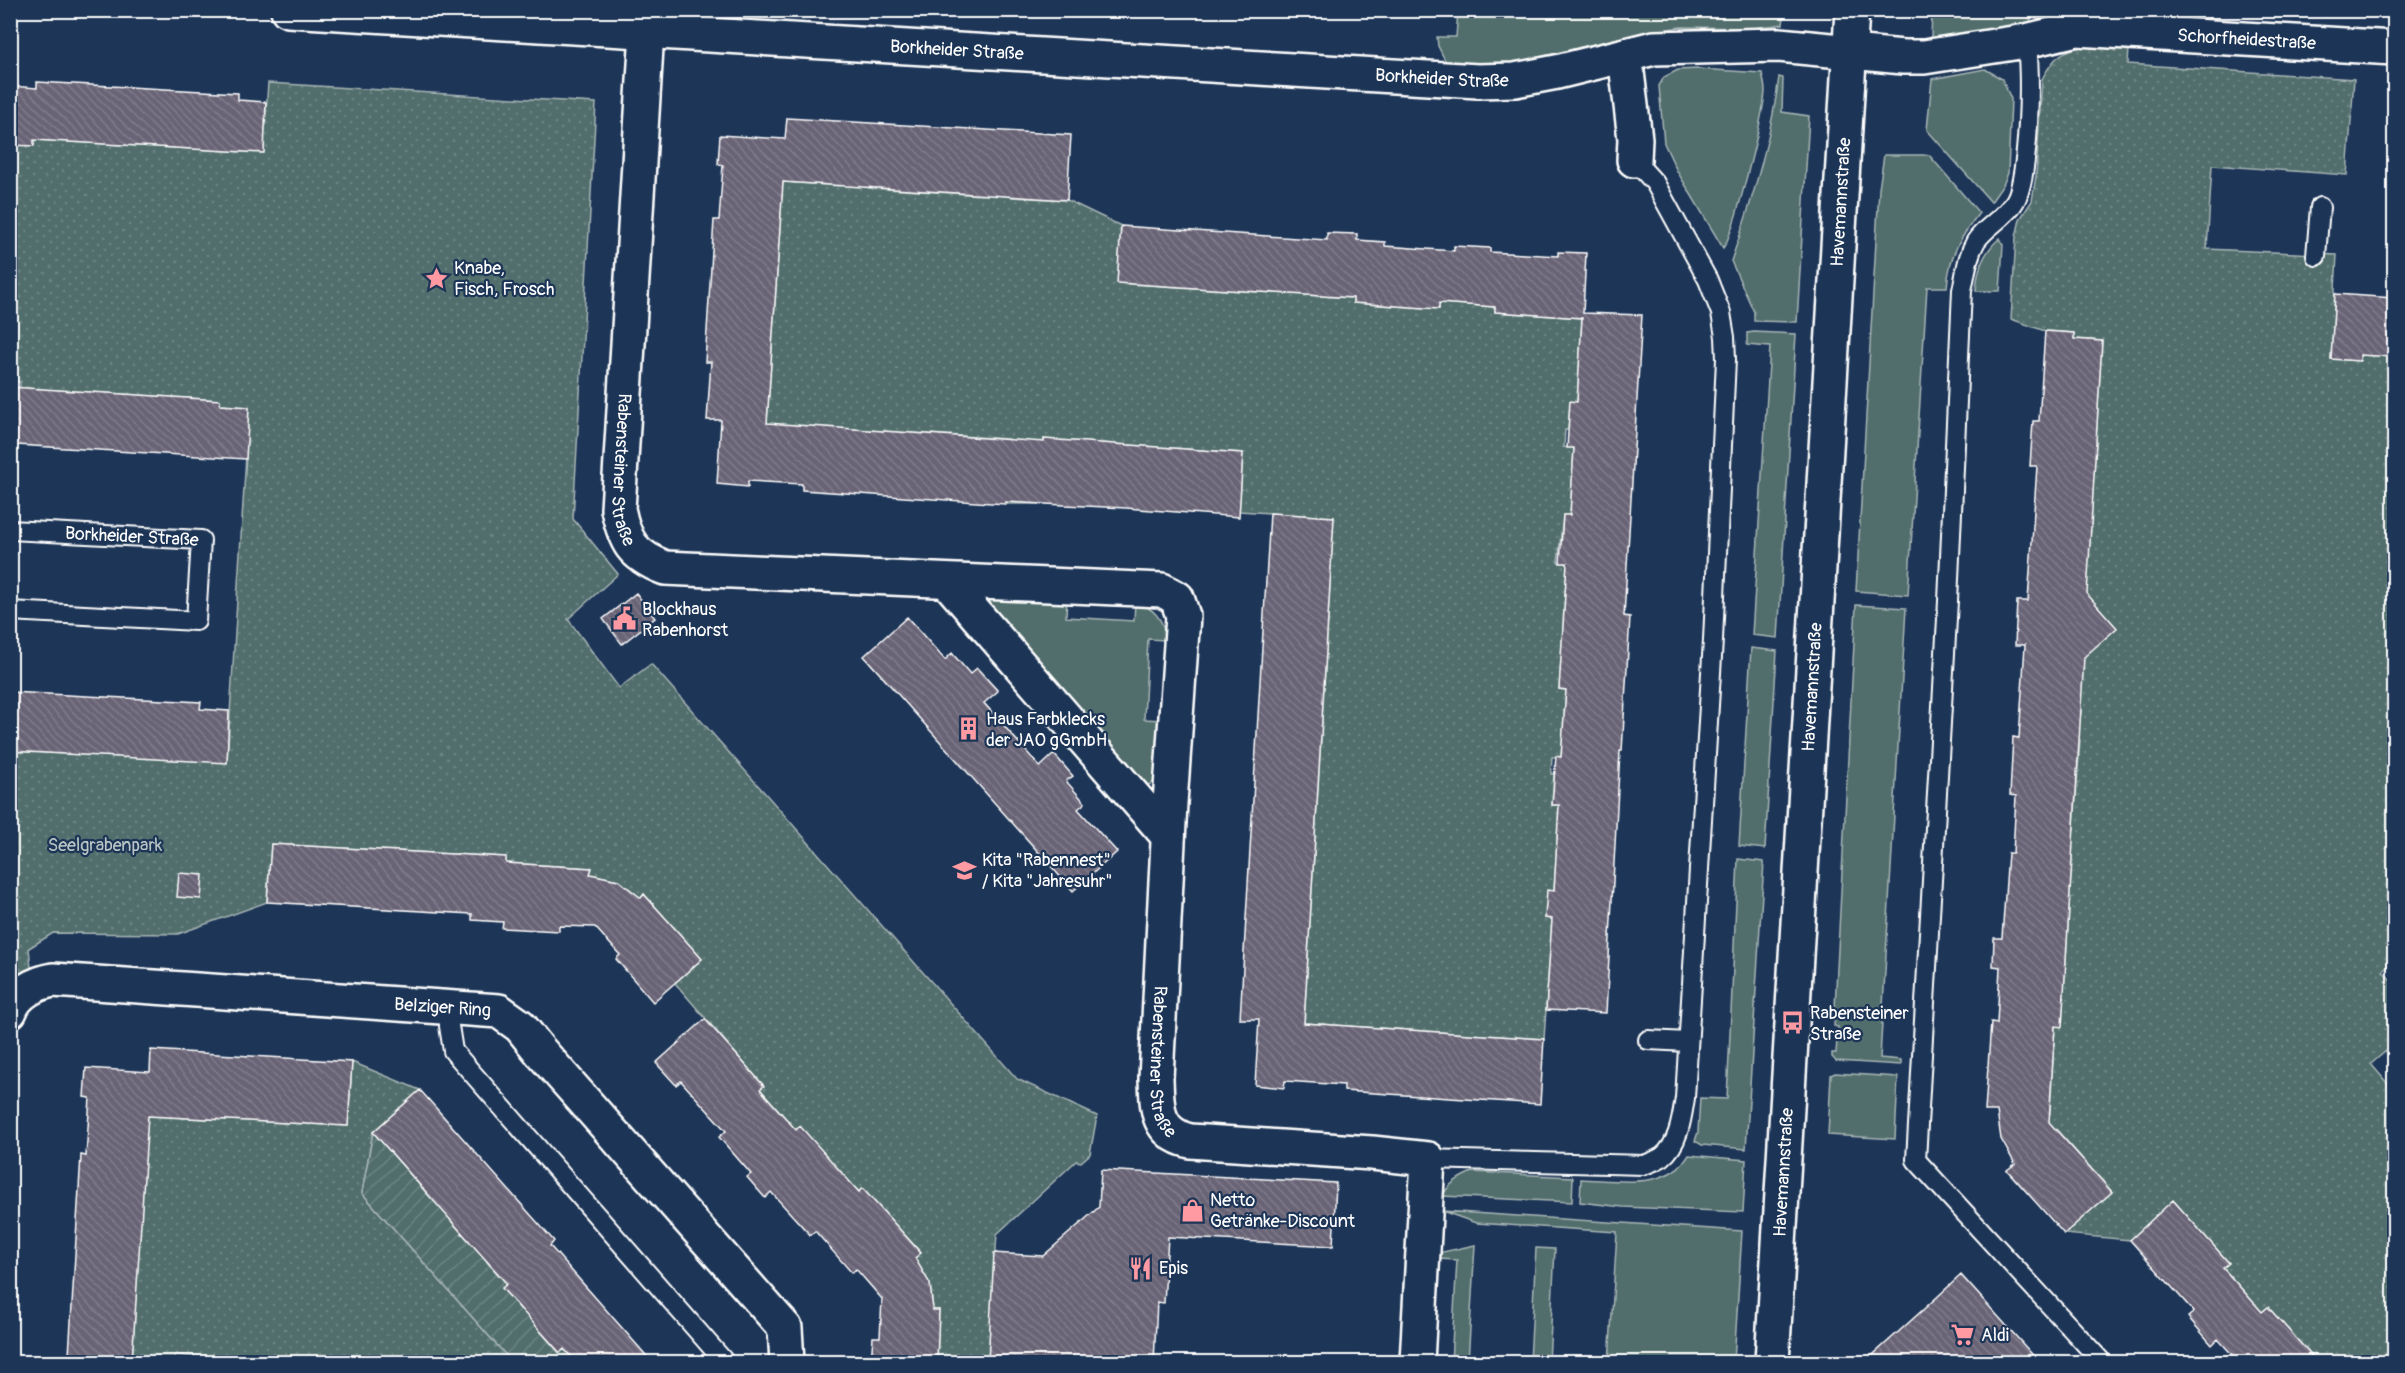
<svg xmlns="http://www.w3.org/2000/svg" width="2405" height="1373" viewBox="0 0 2405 1373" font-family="Pangolin,sans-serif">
<defs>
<pattern id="park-dots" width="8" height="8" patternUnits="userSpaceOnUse" patternTransform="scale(1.5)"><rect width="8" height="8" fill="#516e6c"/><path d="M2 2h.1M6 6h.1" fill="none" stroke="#6b8482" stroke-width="1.8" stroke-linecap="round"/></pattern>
<pattern id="garden-furrows" width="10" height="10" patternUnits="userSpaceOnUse" patternTransform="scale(1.5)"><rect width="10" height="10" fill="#516e6c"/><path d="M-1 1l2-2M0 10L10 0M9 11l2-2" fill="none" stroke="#6b8482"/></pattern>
<pattern id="building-back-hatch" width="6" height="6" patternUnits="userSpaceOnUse" patternTransform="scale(1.5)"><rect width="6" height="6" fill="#696476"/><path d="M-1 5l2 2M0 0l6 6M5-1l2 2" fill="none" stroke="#807b8b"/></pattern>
</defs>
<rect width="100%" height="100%" fill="#1d3557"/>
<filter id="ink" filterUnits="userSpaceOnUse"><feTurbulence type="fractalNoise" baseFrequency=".0167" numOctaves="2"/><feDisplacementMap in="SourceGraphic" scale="12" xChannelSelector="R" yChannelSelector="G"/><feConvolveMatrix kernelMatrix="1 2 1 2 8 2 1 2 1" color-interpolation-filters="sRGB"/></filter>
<g filter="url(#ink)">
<path fill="#516e6c" stroke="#a8b6b6" stroke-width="1.5" d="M1458,11h327l-2,13 -29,4 -73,-1 -40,6 -131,31h-63l-9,-18 -1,-9h19z
M2121,11h76v6z
M2352,11h42v5l-41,-2z
M1932,12l88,2 8,3 5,5 -63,15 -39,1z
M1698,69l64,4c1,6 3,12 3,18 -1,22 -31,144 -42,157l-46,-77 -13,-28 -5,-57 5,-9 14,-7z
M1985,69l17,10 9,20 -3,74 -5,12 -12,17 -64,-72 5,-51z
M1779,77l4,1 -1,34 27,4 -12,206 -43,-1v-9l-23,-51c21,-59 40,-121 48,-184z
M1884,155h45l50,58c-19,25 -30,43 -32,74h-20l-19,308 -52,-4 23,-402z
M2000,238l3,7 -3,46h-24c1,-20 8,-40 24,-53z
M1754,332l42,2 -18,304 -26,-3 18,-288 -23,-2v-12z
M979,595l88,2 -1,20 68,4 1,-20c18,7 30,18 30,39l-17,-1 -4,80 18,1 -3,60 -15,7z
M1856,605l50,3 -26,450 21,2v5l-65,-4 -4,-4v-4h4l2,-26 -4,-1z
M1751,648l26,3 -12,198 -26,-3z
M1738,859l26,3 -18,287 -44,-4 -7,-4 3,-9 2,-34 27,1z
M1835,1073l63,4 -3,62 -67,-4 3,-60z
M1689,1155l57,5 -3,52 -120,-5 -43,-5 1,-23c35,1 86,12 108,-24z
M1472,1172l101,5 -1,25 -130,-6c8,-13 16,-18 30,-24z
M1442,1211l300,20 -8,131h-125l8,-130 -141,-9z
M1475,1245l-7,117h-17l6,-102 -19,-1v-6z
M1536,1248l19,1 -6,113h-19z"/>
<path fill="url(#park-dots)" stroke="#a8b6b6" stroke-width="1.5" d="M2089,46l40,3 -1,15 226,15 -7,96 -135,-10 -5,84 130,6 -6,104 29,2v-6l34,2v604l-11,10 11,13v60l-23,20 23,27v271h-77l-49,-55 -6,5 -39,-44 6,-5 -56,-62 -43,39 -66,-6 48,-42 -56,-63 -6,2 -5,-16 5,-1 5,-88h7l10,-169 -4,-28h6l6,-89 -6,-1 7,-25 1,-115 6,-30 14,-228 -28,-2v-6l-29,-2 -34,-12 5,-82 4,-18 12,-18 4,-25 6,-97c12,-23 21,-30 47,-33z
M268,83l328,20 -23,416 45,55 -50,45 51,69 32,-24 366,415 80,37 -7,38 -9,8 -5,-1 -79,73 -9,128h-51l2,-52h-6l-3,-26 -15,-26 6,-5 -58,-64 -4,3 -63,-62 -36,-41 3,-4 -88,-102 27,-24 -58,-64 -3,3 -23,-18 -28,-6 1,-6 -85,-5 -1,-6 -234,-13 -4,58 -89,32 -125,-1 -24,15 2,20 -20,17v-234l216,11 22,-355 -29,-2v-5l-200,-12v-6h-9l-1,-237h24l1,-5 228,13z
M840,180l29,8 113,7 1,-6 27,8 57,3 54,26 -3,57 235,15v5l86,6v-6l56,4v5l87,6 -5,84h-7l-2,28h-3l-1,17 10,1 -4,67h-7l-5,47 9,1 -8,126 7,1 -5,67h-9l-1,17h3l-2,31h7l-5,86 -6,-1 -3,28 7,1 -8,120 -240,-16 30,-506 -95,-6 4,-58 -199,-14 -5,65h-34l4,-65 -242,-15 16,-242 56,4z
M352,1062l68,28 -47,42 -11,61 150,169h-253v-2l-27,-1v3h-30v-5l-27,-2 -1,7h-27v-2l-15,-1 15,-243 201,10z"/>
<path fill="url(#garden-furrows)" stroke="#a8b6b6" stroke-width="1.5" d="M373,1132l57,65 24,18 -4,5 18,20 5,-4 19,21 -5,5 20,22 -5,4 18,21 6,-3 18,21 -4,4 19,22 5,-4 12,13h-64l-150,-169z"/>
<path fill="url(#building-back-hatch)" stroke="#fff" stroke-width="1.5" d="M37,82l201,11v7l28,2 -2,51 -230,-13v6l-24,-1v-59l27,2z
M787,118l284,17 -4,65 -284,-18 -16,241 277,19v-3l199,14 -4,64 -113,-9 -121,-6v2l-203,-14v-6l-54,-3v6l-31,-3 4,-64h-14l4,-58h-6l9,-142h5l4,-55 -5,-1 2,-29 65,4z
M1121,226l206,14v-7l30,1v6l28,2v4l69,5v-5l36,2v4l68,4v-4l28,1 -3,60 59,2 -18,301 6,1 -8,134h-2l-14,262 -60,-3 6,-91 -7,-1 2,-28 7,1 5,-86h-7l4,-49 5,1 5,-67 -7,-1 8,-126h-7l3,-48h7l4,-67h-7l3,-47 7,1 5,-84 -87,-6v-5l-56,-4v6l-86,-6v-5l-236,-15z
M2335,294l59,4v59l-34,-2v6l-29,-2z
M2045,331l29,2v6l28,2 -15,253 30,34 -33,29 -22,370 -7,-1 -6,96 63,70 -48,42 -57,-64 8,-6 -14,-25 -4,-28h-12l6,-89 6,1 3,-56 -7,-1 1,-28h8l6,-85h5l3,-57 -6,-1 3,-58 6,1 6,-93h-10l2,-44h11l9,-135h-7l3,-45h6z
M10,387l210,13v5l29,2 -3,52 -229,-14v-4l-7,-1z
M1270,513l64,4 -30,506 240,16 -4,65 -196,-13v-6l-59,-4 -1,7 -29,-3 4,-66h-19z
M636,593l19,25 -33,26 -19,-25z
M907,617l38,43 7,-7 18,21 7,-6 21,23 -14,12 56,64 14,-13 19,22 -7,5 19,22 -7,6 39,43 -44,39 -209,-235z
M10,692l191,10 -1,7 29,2 -2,52 -217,-12z
M271,844l235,13v6l86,5 -2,6 28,6 23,18 3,-4 58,65 -49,43 -37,-43 4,-4 -25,-28 -36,-1v5l-57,-3 1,-6 -31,-2v-6l-205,-12z
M179,873l24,2 -2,24 -24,-2z
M705,1019l59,67 -4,3 36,41 4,-4 59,66 3,-4 59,65 -6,5 15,26 3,26h6l-2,52h-66l2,-25h7l2,-38 -26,-30 -4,4 -37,-42 -5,4 -39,-43 -6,6 -18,-21 4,-3 -32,-37 7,-6 -45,-50 -5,4 -20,-22z
M151,1050l201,12 -4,64 -200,-10 -16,246h-44l1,-6 -20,-1 12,-200 5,1 4,-58 -6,-1 2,-29 64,4z
M420,1090l134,151 -4,5 102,116h-76l-12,-13 -4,4 -58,-65 5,-4 -134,-152z
M1101,1170l235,13 -3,63 -165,-9 -4,66 -7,-1 -3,60h-166l6,-109 49,3 56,-49z
M2173,1200l56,63 -6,5 39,44 6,-5 49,55h-78l-21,-23 -6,6 -24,-28 6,-5 -64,-72z
M1961,1275l78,87h-174l70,-63z"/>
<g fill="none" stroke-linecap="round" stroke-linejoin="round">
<defs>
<g id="service">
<path d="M2026,41c6,26 3,139 -11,160 -9,16 -29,25 -39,40 -9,15 -10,32 -14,49l-14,311 -32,559 186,202"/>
<path d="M2316,256l4,-49"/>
<path id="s1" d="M10,530l191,10 -5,81 -186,-10"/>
<path d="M449,1007v19l4,25 270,309v2"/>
<path d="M1648,1040l40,2"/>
<path d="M1428,1159l216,6c6,-2 13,-5 18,-8 17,-13 20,-40 23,-59l28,-458 13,-281 -1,-22 -4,-24 -13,-33 -53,-97 -21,-23"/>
</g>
<g id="minor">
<path id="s2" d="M288,10l1190,71 37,-1 42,-8 97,-24 125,-3 124,12h21l102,-16 51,-12 317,19"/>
<path id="s3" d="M647,31l-29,478c7,33 14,46 47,59l497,22 15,8 6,18 -13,187 -14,275c1,30 0,55 34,63l182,12 56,6 -11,203"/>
<path d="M1625,55l10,84 -1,21"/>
<path d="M947,581l221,255"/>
<path id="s4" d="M10,1011c6,-18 26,-28 43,-31l446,31 21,15 20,25 245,277 2,34"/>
</g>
<g id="secondary">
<path id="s5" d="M1772,1362l80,-1352"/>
</g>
</defs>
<use href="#service" stroke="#fff" stroke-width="22"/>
<use href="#minor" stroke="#fff" stroke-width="38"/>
<use href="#secondary" stroke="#fff" stroke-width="38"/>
<use href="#service" stroke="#1d3557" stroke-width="18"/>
<use href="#minor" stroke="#1d3557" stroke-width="33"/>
<use href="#secondary" stroke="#1d3557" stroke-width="33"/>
</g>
</g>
<defs>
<symbol id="sight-bare" viewBox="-9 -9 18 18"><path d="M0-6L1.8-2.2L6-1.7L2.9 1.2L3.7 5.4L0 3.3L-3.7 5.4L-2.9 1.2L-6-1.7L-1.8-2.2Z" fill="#ff9aa2" stroke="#1d3557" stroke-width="2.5" paint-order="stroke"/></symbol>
<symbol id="civic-bare" viewBox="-9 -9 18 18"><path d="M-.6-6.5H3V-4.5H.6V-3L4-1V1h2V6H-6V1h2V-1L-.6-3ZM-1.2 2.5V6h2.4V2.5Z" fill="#ff9aa2" stroke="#1d3557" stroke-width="2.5" paint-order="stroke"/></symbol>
<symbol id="building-bare" viewBox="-9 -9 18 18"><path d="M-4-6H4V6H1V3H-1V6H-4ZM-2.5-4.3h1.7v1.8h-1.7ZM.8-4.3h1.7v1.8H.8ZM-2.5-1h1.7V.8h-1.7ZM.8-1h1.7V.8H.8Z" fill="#ff9aa2" stroke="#1d3557" stroke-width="2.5" paint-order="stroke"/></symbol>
<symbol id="school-bare" viewBox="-9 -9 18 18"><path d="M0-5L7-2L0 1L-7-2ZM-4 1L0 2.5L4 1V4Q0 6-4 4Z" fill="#ff9aa2" stroke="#1d3557" stroke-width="2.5" paint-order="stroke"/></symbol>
<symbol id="bus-bare" viewBox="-9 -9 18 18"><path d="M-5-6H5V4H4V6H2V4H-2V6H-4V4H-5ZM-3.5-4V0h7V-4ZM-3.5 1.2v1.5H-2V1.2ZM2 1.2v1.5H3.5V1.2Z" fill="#ff9aa2" stroke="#1d3557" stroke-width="2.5" paint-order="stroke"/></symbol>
<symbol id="shop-bare" viewBox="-9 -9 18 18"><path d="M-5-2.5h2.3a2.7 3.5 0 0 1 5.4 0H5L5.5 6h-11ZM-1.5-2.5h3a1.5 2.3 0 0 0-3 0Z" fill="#ff9aa2" stroke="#1d3557" stroke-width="2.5" paint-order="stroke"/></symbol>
<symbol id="restaurant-bare" viewBox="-9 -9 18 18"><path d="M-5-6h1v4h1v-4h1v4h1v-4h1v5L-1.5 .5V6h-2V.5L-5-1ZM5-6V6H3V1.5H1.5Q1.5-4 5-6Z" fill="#ff9aa2" stroke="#1d3557" stroke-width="2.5" paint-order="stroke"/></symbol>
<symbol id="supermarket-bare" viewBox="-9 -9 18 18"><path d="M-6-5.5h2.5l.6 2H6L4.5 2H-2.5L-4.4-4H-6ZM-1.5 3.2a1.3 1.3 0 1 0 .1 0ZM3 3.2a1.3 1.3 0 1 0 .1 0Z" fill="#ff9aa2" stroke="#1d3557" stroke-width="2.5" paint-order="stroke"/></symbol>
</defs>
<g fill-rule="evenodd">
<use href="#sight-bare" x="420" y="262" width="33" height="33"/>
<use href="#civic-bare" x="608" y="602" width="33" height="33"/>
<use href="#building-bare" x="952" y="712" width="33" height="33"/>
<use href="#school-bare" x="948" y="854" width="33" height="33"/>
<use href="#bus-bare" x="1776" y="1006" width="33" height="33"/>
<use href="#shop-bare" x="1176" y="1194" width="33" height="33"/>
<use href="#restaurant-bare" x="1124" y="1252" width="33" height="33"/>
<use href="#supermarket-bare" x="1946" y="1318" width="33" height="33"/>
</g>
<g text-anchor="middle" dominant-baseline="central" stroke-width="4.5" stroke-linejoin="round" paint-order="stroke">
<g font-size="18" fill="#fff" stroke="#1d3557">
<text stroke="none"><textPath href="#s2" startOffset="1968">Schorfheidestraße</textPath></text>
<text stroke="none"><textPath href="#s2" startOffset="670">Borkheider Straße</textPath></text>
<text stroke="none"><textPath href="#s2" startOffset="1156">Borkheider Straße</textPath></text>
<text stroke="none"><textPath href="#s5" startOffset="1162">Havemannstraße</textPath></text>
<text stroke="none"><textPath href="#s3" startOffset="440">Rabensteiner Straße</textPath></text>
<text stroke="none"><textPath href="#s1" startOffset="122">Borkheider Straße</textPath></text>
<text stroke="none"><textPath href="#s5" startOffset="676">Havemannstraße</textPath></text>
<text stroke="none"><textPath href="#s4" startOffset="446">Belziger Ring</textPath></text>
<text stroke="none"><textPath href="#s3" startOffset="1540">Rabensteiner Straße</textPath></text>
<text stroke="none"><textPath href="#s5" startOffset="190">Havemannstraße</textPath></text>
</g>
<g font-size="18" fill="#fff" stroke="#1d3557" text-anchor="start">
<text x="454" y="268">Knabe,<tspan x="454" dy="21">Fisch, Frosch</tspan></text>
<text x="642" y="609">Blockhaus<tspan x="642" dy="21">Rabenhorst</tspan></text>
<text x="986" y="719">Haus Farbklecks<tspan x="986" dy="21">der JAO gGmbH</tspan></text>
<text x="982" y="860">Kita "Rabennest"<tspan x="982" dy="21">/ Kita "Jahresuhr"</tspan></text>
<text x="1810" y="1013">Rabensteiner<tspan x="1810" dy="21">Straße</tspan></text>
<text x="1210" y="1200">Netto<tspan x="1210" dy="21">Getränke-Discount</tspan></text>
<text x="1159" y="1268">Epis</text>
<text x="1981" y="1335">Aldi</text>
</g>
<g font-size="18" fill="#b9c5c4" stroke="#1d3557">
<text x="105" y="845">Seelgrabenpark</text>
</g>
</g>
<rect width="2405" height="1373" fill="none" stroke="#1d3557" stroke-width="36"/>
<rect x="18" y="18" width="2369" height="1337" fill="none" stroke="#fff" stroke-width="2" filter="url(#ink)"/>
</svg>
